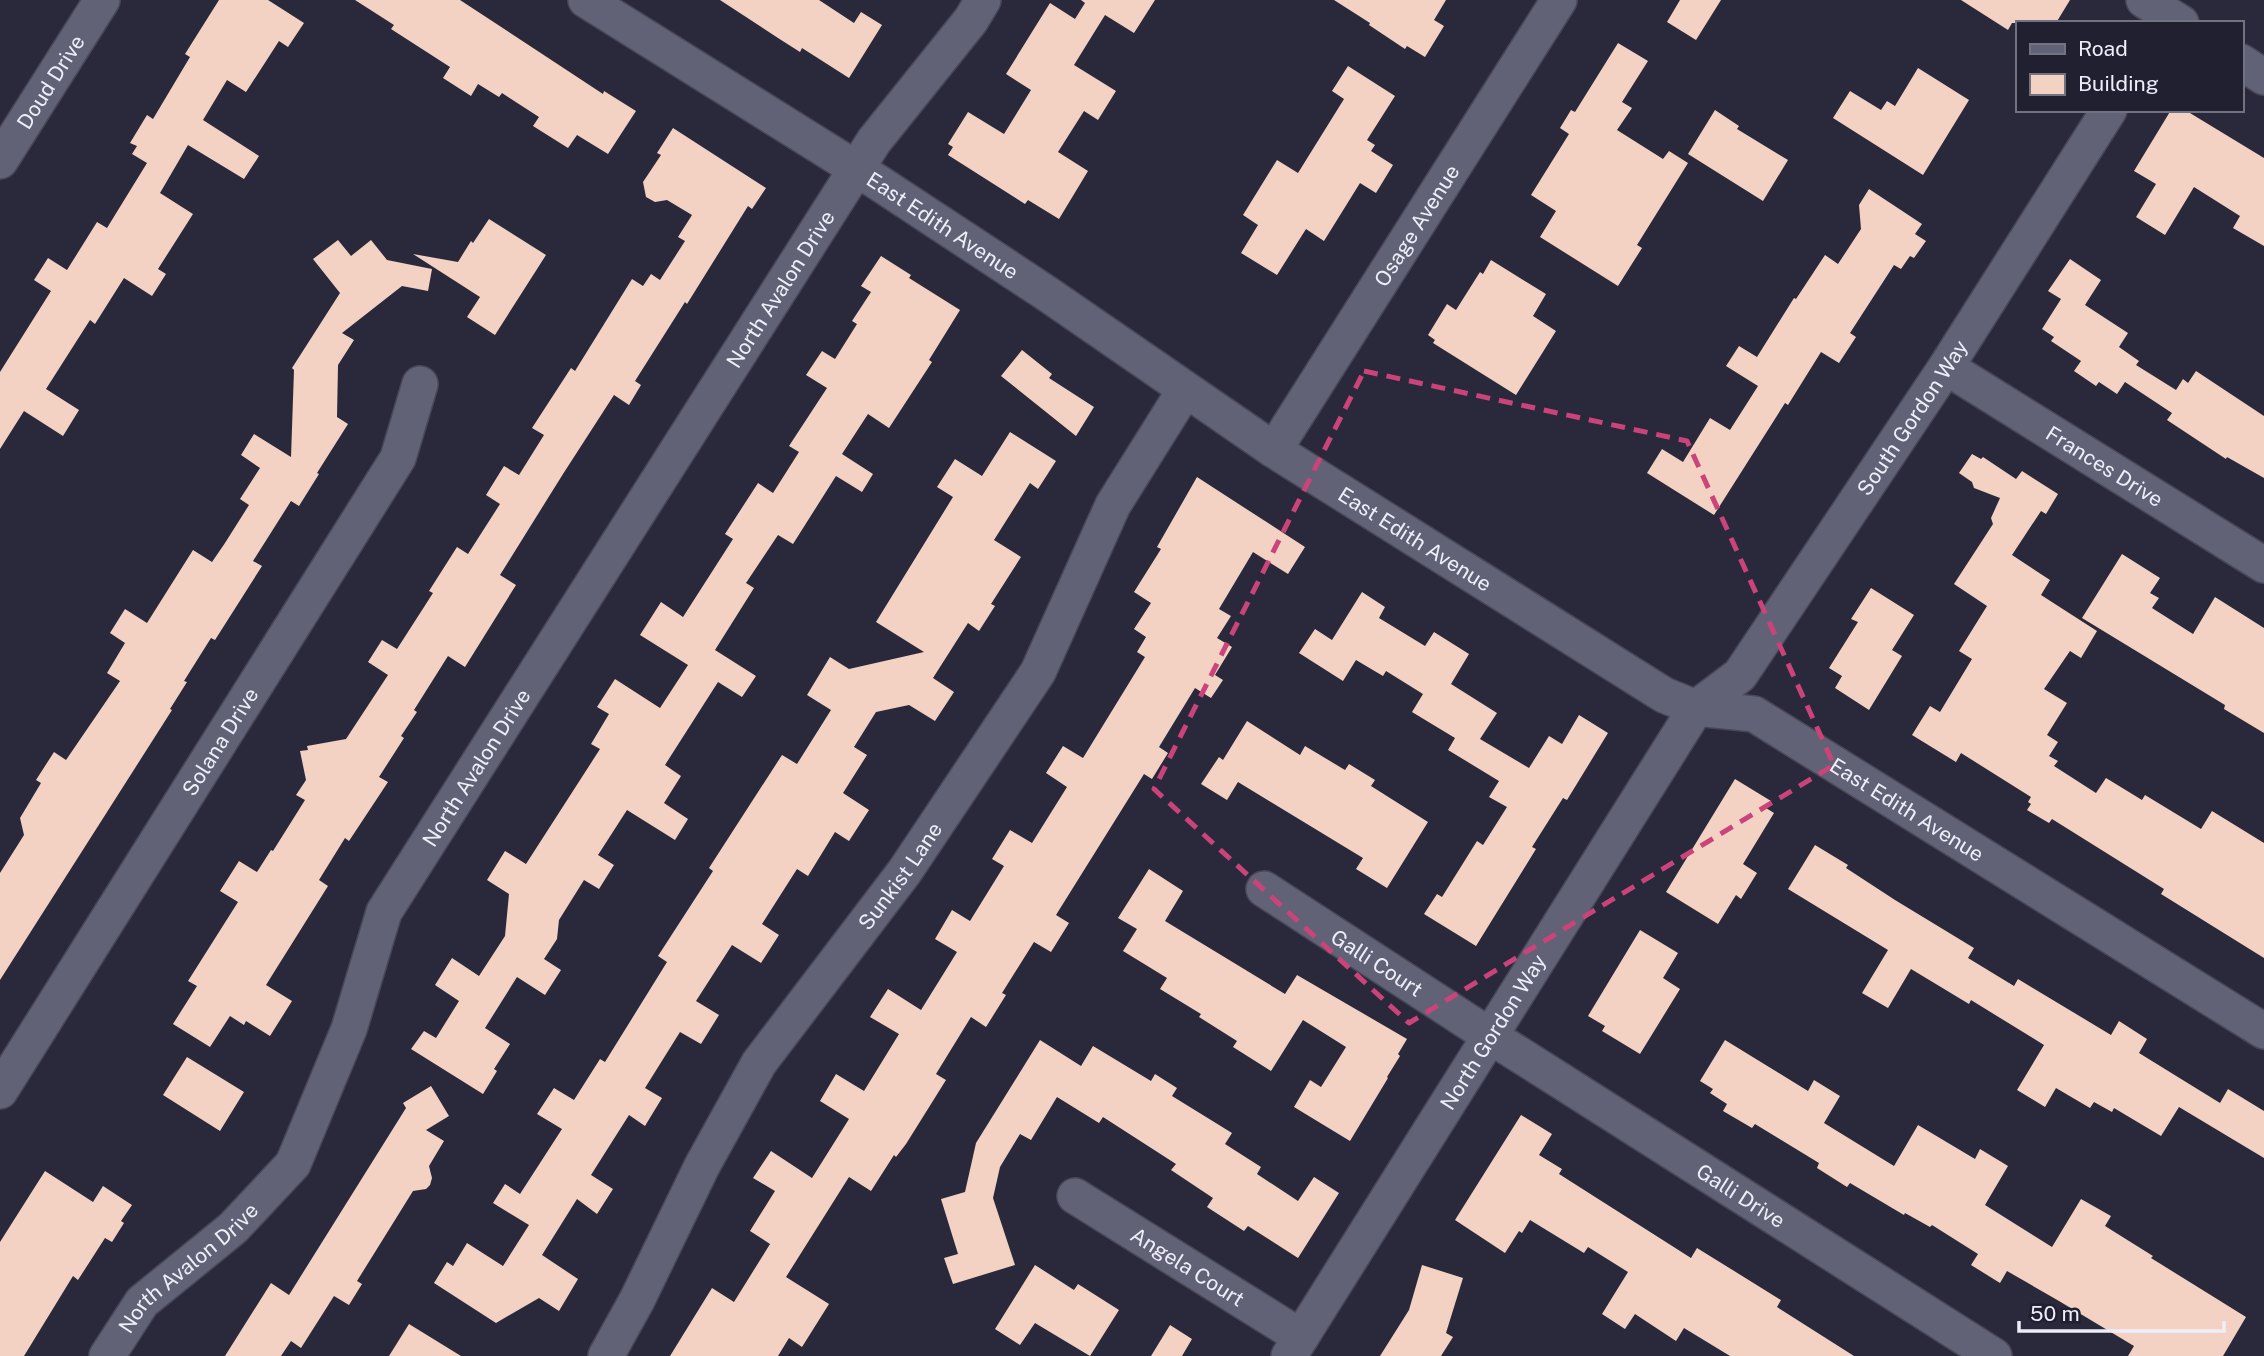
<svg xmlns="http://www.w3.org/2000/svg" width="2264" height="1356" viewBox="0 0 2264 1356" font-family="'Public Sans',sans-serif">
<rect width="100%" height="100%" fill="#2a293b"/>
<path fill="#f3d2c3" d="M219,0h49l36,23 -16,24 -9,-6 -33,51 -19,-12 -24,40 56,36 -15,23 -56,-34 -28,48 33,21 -35,55 8,5 -14,22 -28,-18 -29,46 -5,-4 -44,69 33,21 -16,26 -39,-25 -24,38v-77l51,-81 -17,-11 14,-22 19,12 30,-48 10,6 40,-65 -15,-9 5,-8 -7,-3 17,-28 6,4 37,-62 -5,-3z
M355,0h105l143,94 1,-3 32,20 -28,43 -31,-19 -9,13 -35,-22 6,-9 -37,-24 -3,4 -21,-13 -7,12 -28,-18 7,-11 -59,-38 3,-4z
M720,0h99l35,23 7,-11 21,13 -33,53 -47,-30 -2,4 -22,-14z
M1081,0h74l-21,33 -29,-18 -31,50 42,26 -18,29 -14,-9 -26,41 30,19 -29,48 -31,-19 -3,4 -77,-49 5,-8 -5,-3 20,-32 36,22 27,-44 -25,-16 44,-71 25,16 10,-16z
M1334,0h112l-12,20 10,6 -19,31 -18,-11 -2,3 -36,-24 1,-2z
M1680,0h41l-25,40 -29,-18z
M1961,0h109l-14,23h-44l-4,7z
M1618,43l30,18 -26,41 10,6 -15,22 46,29 6,-8 19,12 -51,82 5,3 -24,38 -78,-49 16,-26 -25,-16 38,-61 -9,-6 11,-18 4,2z
M1348,66l47,30 -28,44 8,5 -4,6 22,14 -17,28 -16,-10 -36,58 -18,-12 -29,46 -36,-22 17,-28 -15,-10 34,-55 21,13 46,-74 -12,-8z
M1918,68l51,32 -46,75 -90,-57 17,-27 31,19 6,-9 8,5z
M1715,110l24,16 -2,3 51,31 -25,41 -75,-47z
M2171,110h14l79,48v88l-31,-18 7,-12 -46,-29 -29,48 -29,-18 20,-33 -22,-13z
M673,128l93,60 -14,21 -4,-3 -61,98 -2,-2 -50,79 6,4 -12,20 -15,-10 -51,79 -63,101 16,10 -51,82 -17,-11 -34,54 3,2 -16,24 3,2 -25,39 9,5 -39,59 -4,-3 -26,42 9,6 -62,99 26,16 -22,35 -24,-15 -2,4 -14,-9 -20,31 -37,-23 24,-38 -9,-5 50,-79 -18,-11 19,-30 18,11 14,-22 2,1 32,-51 -9,-5 10,-15 -6,-29 8,-1 -1,-4 39,-7 42,-64 -20,-13 14,-22 15,9 36,-56 -4,-2 28,-44 11,7 32,-50 -14,-9 18,-29 15,9 25,-40 -12,-7 39,-60 4,3 57,-92 11,7 8,-12 9,6 25,-39 -7,-4 14,-22 -25,-15 -12,2 -9,-5 -3,-15 18,-27 -4,-2z
M1869,189l53,35 -7,10 11,7 -12,17 -4,-2 -9,13 -7,-4 -44,68 6,4 -17,26 -18,-11 -33,53 -3,-2 -71,112 -67,-42 15,-24 21,13 27,-44 20,12 28,-44 -32,-20 13,-20 18,11 37,-59 2,1 29,-44 13,9 23,-35 -2,-24z
M489,219l57,36 -51,80 -28,-18 13,-20 -67,-43 45,8 13,-21 2,2z
M338,240l13,16 20,-16 16,20 45,9 -4,22 -26,-5 -60,47 12,7 -16,25 -1,52 11,7 -31,49 2,1 -20,32 -8,-5 -38,60 9,5 -47,74 -4,-2 -27,43 3,1 -17,27 2,1 -172,270v-107l24,-38 -4,-17 21,-35 -5,-3 18,-28 12,8 54,-79 -13,-8 18,-30 -15,-10 15,-24 22,14 46,-73 19,12 13,-19 24,-38 -9,-6 20,-31 -19,-13 13,-21 37,23 3,-87 -2,-2 48,-75 -27,-34z
M881,256l30,19 -2,3 51,32 -31,50 3,2 -43,66 -21,-14 -26,40 31,20 -11,18 -26,-16 -43,68 -15,-9 -32,48 8,5 -39,62 41,26 -14,21 -24,-15 -53,83 16,11 -17,27 24,16 -13,21 -48,-30 -29,45 16,10 -15,24 -15,-9 -25,40 -2,19 -13,20 17,11 -16,25 -28,-18 -32,51 25,16 -16,25 3,2 -14,23 -72,-45 13,-18 12,7 23,-37 -24,-16 17,-27 27,18 26,-40 4,-42 -22,-14 18,-29 21,13 74,-115 -9,-5 18,-30 -12,-7 18,-28 45,29 28,-43 -48,-30 21,-33 22,15 50,-78 -8,-5 33,-51 15,10 26,-41 -10,-6 38,-58 -21,-13 16,-24 13,8 22,-35 -5,-3 19,-29 -10,-6z
M2070,259l31,21 -16,25 43,28 -9,14 20,14 -3,4 40,25 7,-11 5,4 8,-12 68,45v62l-37,-21 -1,2 -59,-39 5,-7 -47,-31 -8,12 -18,-12 -3,4 -22,-15 7,-10 -30,-20 3,-4 -12,-8 19,-30 -13,-8z
M1491,260l55,34 -13,22 23,15 -40,64 -83,-52 2,-3 -7,-5 19,-31 9,6 24,-38 3,2z
M1022,350l30,24 -3,4 45,29 -18,29 -75,-60z
M1010,432l46,29 -18,28 -8,-6 -36,57 27,17 -30,47 4,2 -16,25 -11,-8 -35,55 21,14 -19,29 -26,-16 -33,7 -22,35 13,8 -24,38 26,17 -20,31 -14,-9 -27,44 -11,-7 -35,55 17,11 -18,28 -29,-18 -36,56 23,14 -18,29 -21,-12 -35,56 17,10 -17,28 -16,-11 -38,60 22,14 -16,25 -20,-15 -35,56 36,24 -19,32 -20,-13 -43,25 -62,-40 13,-21 6,4 14,-23 36,23 26,-41 -36,-22 12,-19 15,10 42,-65 -25,-15 17,-26 20,12 26,-41 5,3 62,-100 -9,-6 55,-85 -4,-3 73,-113 15,9 34,-54 -24,-15 23,-38 19,12 75,-17 -48,-30 77,-125 -16,-10 18,-28 27,17z
M1972,454l9,5 2,-2 33,22 6,-8 36,23 -12,20 -5,-3 -29,44 38,25 -9,15 56,36 -16,27 -11,-7 -26,38 23,14 -20,32 11,7 -9,14 9,5 -4,5 42,27 10,-15 36,22 3,-5 56,34 11,-18 52,32v115l-103,-64 3,-5 -112,-70 -3,4 -22,-13 4,-6 -3,-2 3,-5 -70,-44 -5,9 -44,-27 18,-29 10,6 32,-53 -13,-8 28,-45 -33,-22 39,-60 -2,-6 9,-20 -26,-10 -2,-6 -13,-9z
M1197,477l108,70 -17,27 -35,-22 -34,57 12,7 -14,22 15,9 -17,28 8,5 -12,18 -16,-10 -36,59 9,6 -16,26 -8,-5 -88,141 13,8 -18,29 -17,-10 -32,51 4,2 -20,32 -15,-10 -35,57 10,6 -40,64 -10,13 -2,-2 -23,36 -22,-14 -63,100 43,27 -27,43 -13,-9 -11,18h-108l42,-68 22,14 36,-58 -20,-13 25,-40 -22,-13 18,-27 41,27 37,-59 -29,-18 16,-27 28,17 35,-57 -29,-17 18,-28 33,21 36,-58 -22,-13 17,-29 18,11 34,-55 -12,-7 18,-29 22,13 35,-56 -21,-14 17,-27 20,12 62,-101 -8,-5 9,-15 -12,-8 17,-26 -17,-11 27,-43 -4,-2z
M2122,554l38,24 -10,15 9,5 -7,10 41,26 22,-37 49,31v105l-40,-24 1,-4 -143,-87z
M1871,588l43,27 -22,35 10,6 -33,54 -34,-22 7,-12 -13,-8 29,-46 -7,-3z
M1362,592l23,15 -6,11 46,28 9,-14 35,22 -18,30 46,29 -17,26 49,29 20,-32 13,8 17,-29 29,18 -41,67 -4,-2 -31,49 4,2 -60,97 -52,-32 13,-20 5,3 35,-56 6,4 24,-38 -18,-10 10,-16 -51,-31 7,-12 -43,-26 11,-18 -37,-23 -3,5 -27,-16 -13,21 -44,-28 16,-24 17,11z
M1247,721l53,34 5,-9 40,24 4,-6 26,16 -4,6 57,36 -41,66 -31,-19 7,-11 -125,-76 -11,18 -26,-16 18,-27 4,3z
M1735,779l36,22 -5,7 8,5 -31,51 14,9 -16,26 -5,-4 -18,29 -52,-32z
M1815,845l33,20 -2,3 49,32 79,48 -6,10 46,28 4,-7 93,56 8,-14 28,18 -8,14 81,50 8,-14 36,22v47l-85,-51 -18,29 -47,-28 -2,4 -18,-10 -4,6 -34,-20 -11,19 -28,-17 27,-45 -73,-45 -2,4 -58,-35 -23,39 -26,-15 26,-43 -100,-61z
M1149,869l34,22 -18,30 120,73 12,-19 110,64 -9,15 2,2 -13,21 1,1 -38,63 -56,-34 16,-27 11,7 25,-40 -43,-27 -32,51 -38,-24 4,-6 -38,-24 2,-3 -41,-25 7,-11 -44,-27 14,-22 -19,-11z
M1640,930l38,23 -15,25 17,11 -40,65 -38,-23 3,-5 -17,-10z
M1040,1040l41,26 12,-20 58,35 4,-7 22,14 -5,8 60,37 -7,11 36,23 -4,7 41,27 16,-24 25,16 -41,65 -50,-32 -4,5 -37,-24 6,-9 -42,-28 5,-6 -73,-47 -4,6 -42,-26 -26,43 -11,-6 -20,33 -7,31 22,67 -62,19 -9,-26 14,-4 -17,-55 24,-7 11,-49z
M1725,1040l83,51 6,-11 26,16 -16,27 70,43 24,-41 57,34 5,-10 28,17 -23,39 67,42 29,-48 30,17 -6,10 48,30 -2,2 95,59 -23,39h-95l6,-10 -75,-45 -52,-30 -7,12 -29,-18 7,-11 -46,-29 -2,2 -25,-14 -1,2 -54,-32 -3,4 -30,-19 2,-5 -64,-39 -3,4 -29,-17 4,-7 -17,-11 3,-4 -13,-8z
M187,1057l57,35 -24,39 -57,-36z
M431,1086l18,30 -23,14 18,11 -15,25 3,12 -2,7 -4,4 -13,2 -56,90 5,3 -13,21 -15,-9 -33,52 -10,-7 -10,15h-56l46,-73 18,12 117,-187 -3,-5z
M1521,1115l31,19 -13,21 23,14 -3,5 132,84 6,-10 84,52 -4,7 77,49h-124l-46,-28 -8,13 -41,-27 -10,15 -23,-15 26,-42 -40,-25 -4,6 -54,-33 -8,13 -3,-2 -14,22 -50,-33z
M45,1171l48,31 10,-16 29,19 -11,16 3,2 -12,19 -7,-4 -27,42 -5,-4 -49,80h-24v-114z
M1035,1265l39,25 4,-6 41,26 -29,46 -55,-33 -15,22 -25,-16z
M1422,1265l41,13 -17,55 7,4 -12,19h-61l29,-46z
M409,1324l52,32h-72z
M1170,1325l22,14 -10,17h-31z"/>
<g fill="none" stroke-linecap="round" stroke-linejoin="round">
<defs>
<g id="minor">
<path id="s1" d="M586,0l293,183 167,110 228,157 390,245 32,13 58,6 510,317"/>
<path d="M2144,0l37,23"/>
<path d="M2241,62l23,15"/>
<path id="s2" d="M0,161l102,-161"/>
<path id="s3" d="M1946,367l318,198"/>
<path id="s4" d="M1274,450l285,-450"/>
<path id="s5" d="M1264,889l226,147 504,320"/>
<path id="s6" d="M0,1091l398,-633 22,-74"/>
<path id="s7" d="M1075,1196l226,141"/>
<path id="s8" d="M107,1356l35,-54 91,-74 60,-64 56,-135 35,-117 490,-771 97,-121 12,-20"/>
<path id="s9" d="M606,1356l31,-56 65,-134 57,-103 146,-192 133,-199 75,-167 72,-115"/>
<path id="s10" d="M1289,1356l407,-648 44,-33 206,-308 163,-257"/>
</g>
</defs>
<use href="#minor" stroke="#484756" stroke-width="38"/>
<use href="#minor" stroke="#626276" stroke-width="35"/>
</g>
<path fill="none" stroke="#cb437b" stroke-width="5" stroke-dasharray="14 9" stroke-linejoin="round" d="M1364,371l323,70 147,324 -425,258 -255,-234z"/>
<g text-anchor="middle" dominant-baseline="central" stroke-width="7" stroke-linejoin="round" paint-order="stroke">
<g font-size="21" fill="#eeeefa" stroke="#212031">
<text stroke="none"><textPath href="#s2" startOffset="94">Doud Drive</textPath></text>
<text stroke="none"><textPath href="#s1" startOffset="422">East Edith Avenue</textPath></text>
<text stroke="none"><textPath href="#s4" startOffset="266">Osage Avenue</textPath></text>
<text stroke="none"><textPath href="#s8" startOffset="1276">North Avalon Drive</textPath></text>
<text stroke="none"><textPath href="#s10" startOffset="1130">South Gordon Way</textPath></text>
<text stroke="none"><textPath href="#s3" startOffset="187">Frances Drive</textPath></text>
<text stroke="none"><textPath href="#s1" startOffset="989">East Edith Avenue</textPath></text>
<text stroke="none"><textPath href="#s6" startOffset="413">Solana Drive</textPath></text>
<text stroke="none"><textPath href="#s8" startOffset="709">North Avalon Drive</textPath></text>
<text stroke="none"><textPath href="#s1" startOffset="1556">East Edith Avenue</textPath></text>
<text stroke="none"><textPath href="#s9" startOffset="565">Sunkist Lane</textPath></text>
<text stroke="none"><textPath href="#s5" startOffset="135">Galli Court</textPath></text>
<text stroke="none"><textPath href="#s10" startOffset="383">North Gordon Way</textPath></text>
<text stroke="none"><textPath href="#s5" startOffset="567">Galli Drive</textPath></text>
<text stroke="none"><textPath href="#s7" startOffset="133">Angela Court</textPath></text>
<text stroke="none"><textPath href="#s8" startOffset="121">North Avalon Drive</textPath></text>
</g>
</g>
<rect x="2016" y="21" width="228" height="91" fill="#212031" stroke="#737281" stroke-width="2"/>
<rect x="2030" y="44" width="35" height="10" fill="#626276" stroke="#737281" stroke-width="2"/>
<text x="2078" y="56" font-size="21" fill="#eeeefa">Road</text>
<rect x="2030" y="74" width="35" height="21" fill="#f3d2c3" stroke="#737281" stroke-width="2"/>
<text x="2078" y="91" font-size="21" fill="#eeeefa">Building</text>
<path d="M2019 1321v10h205v-10" fill="none" stroke="#eeeefa" stroke-width="3.5"/>
<text x="2030" y="1321" font-size="21" fill="#eeeefa" stroke="#212031" stroke-width="5" paint-order="stroke">50 m</text>
</svg>
